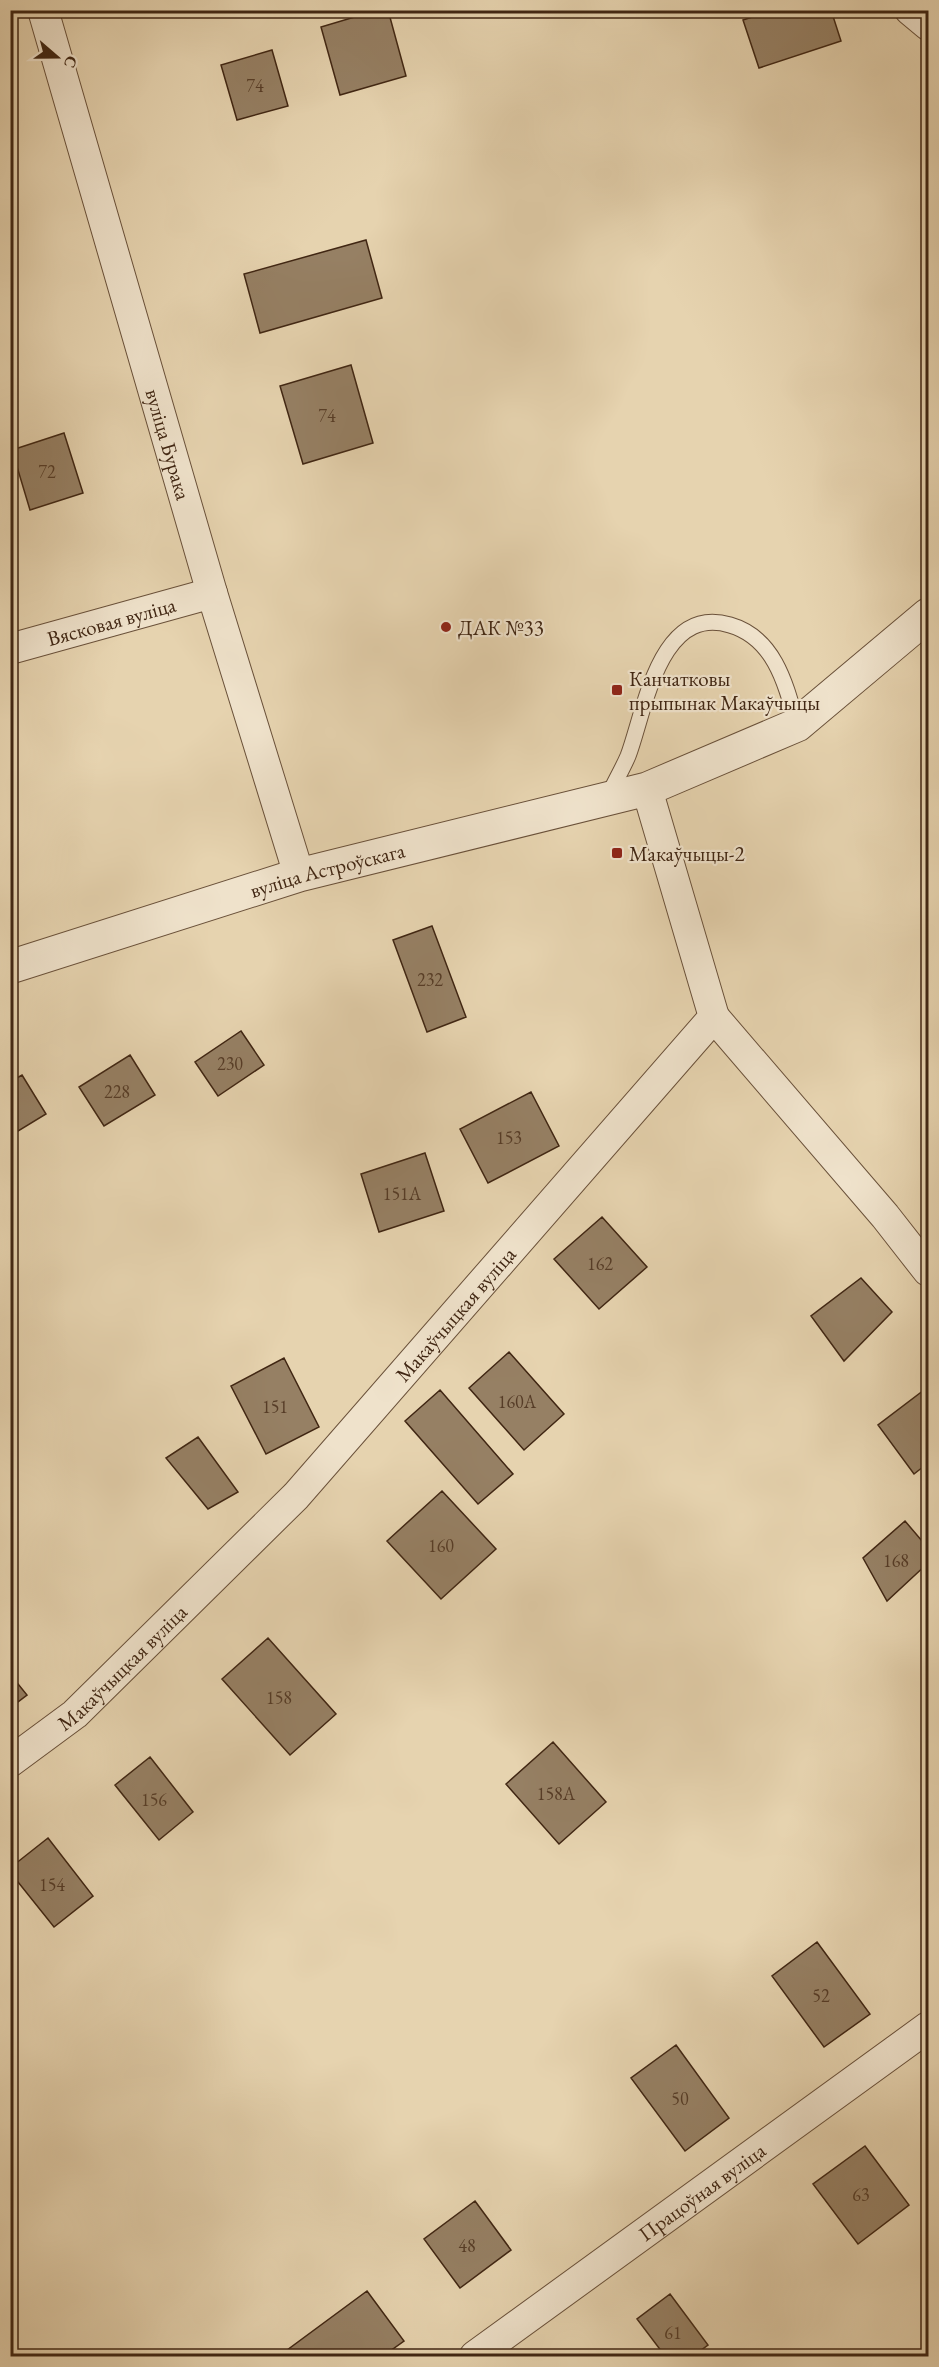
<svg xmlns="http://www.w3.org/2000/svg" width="939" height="2367" viewBox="0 0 939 2367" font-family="'EB Garamond',serif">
<rect width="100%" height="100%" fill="#e6d3af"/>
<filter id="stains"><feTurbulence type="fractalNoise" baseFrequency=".00333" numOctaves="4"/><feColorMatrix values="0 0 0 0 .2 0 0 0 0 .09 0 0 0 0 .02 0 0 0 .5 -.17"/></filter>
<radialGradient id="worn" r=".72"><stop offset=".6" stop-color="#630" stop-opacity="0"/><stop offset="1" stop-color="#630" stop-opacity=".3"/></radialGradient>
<path fill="#968064" stroke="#402613" stroke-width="1.5" d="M378,10h10l18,66 -66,19 -19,-68z
M774,10h57l10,31 -82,27 -16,-48z
M272,50l16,56 -51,14 -16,-55z
M366,240l16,58 -122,35 -16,-59z
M351,365l22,78 -70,21 -23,-78z
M64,433l19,60 -53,17 -18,-60z
M432,926l34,91 -39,15 -34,-92z
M241,1031l23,34 -46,31 -23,-34z
M130,1055l25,40 -51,31 -25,-39z
M22,1075l24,39 -36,22v-54z
M531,1092l28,54 -71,37 -28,-54z
M425,1153l19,58 -65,21 -18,-58z
M602,1217l45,50 -48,42 -45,-50z
M861,1278l31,34 -48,49 -33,-45z
M509,1352l55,62 -40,36 -55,-62z
M284,1358l35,69 -53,27 -35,-68z
M928,1387v76l-14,11 -36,-49z
M440,1390l73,84 -35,30 -73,-83z
M198,1437l40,55 -30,17 -42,-51z
M442,1491l54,58 -55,50 -54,-58z
M905,1521l23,27v15l-41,38 -24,-43z
M268,1638l68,76 -46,41 -68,-76z
M10,1674l17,21 -17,13z
M553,1742l53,60 -47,42 -53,-60z
M150,1757l43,55 -34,28 -44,-55z
M48,1838l45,58 -39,31 -44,-55v-4z
M817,1942l53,72 -46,33 -52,-71z
M676,2045l53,73 -44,33 -54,-73z
M865,2146l44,59 -51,39 -45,-60z
M475,2201l36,49 -51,38 -36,-49z
M367,2291l37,50 -21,15h-104z
M670,2294l38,51 -15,11h-28l-28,-37z"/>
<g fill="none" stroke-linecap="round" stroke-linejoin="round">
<defs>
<path id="service" d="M608,797c6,-14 14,-27 20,-41 17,-45 31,-152 102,-131 45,13 56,60 67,100"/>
<g id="minor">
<path id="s1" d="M43,10l169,583 87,282"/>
<path d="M910,10l18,15"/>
<path id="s2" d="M10,649l202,-56"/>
<path d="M714,1017l171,199 43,55"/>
<path id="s3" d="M10,1762l65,-48 221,-218 418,-479 -67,-228"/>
<path id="s4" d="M475,2356l453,-329"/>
</g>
<g id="tertiary">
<path id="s5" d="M10,967l289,-92 348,-86 150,-64 131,-110"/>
</g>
</defs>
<use href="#service" stroke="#6a513a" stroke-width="17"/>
<use href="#minor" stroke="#6a513a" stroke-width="32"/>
<use href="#tertiary" stroke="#6a513a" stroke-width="35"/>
<use href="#service" stroke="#efe2cb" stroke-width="15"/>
<use href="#minor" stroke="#efe2cb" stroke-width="30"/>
<use href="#tertiary" stroke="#efe2cb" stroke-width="33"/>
</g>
<g fill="#8f2418" stroke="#efe2cb" stroke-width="2">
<circle cx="446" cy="627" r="6"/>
<rect x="611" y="684" width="12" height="12" rx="3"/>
<rect x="611" y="847" width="12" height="12" rx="3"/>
</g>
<g text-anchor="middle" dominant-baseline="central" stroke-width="4.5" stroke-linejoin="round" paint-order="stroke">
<g font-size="18" fill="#563c27">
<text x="255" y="85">74</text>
<text x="327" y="415">74</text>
<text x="47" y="471">72</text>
<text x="430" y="979">232</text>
<text x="230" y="1063">230</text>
<text x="117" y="1091">228</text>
<text x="509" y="1137">153</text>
<text x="402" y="1193">151А</text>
<text x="600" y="1263">162</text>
<text x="517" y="1401">160А</text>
<text x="275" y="1406">151</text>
<text x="441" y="1545">160</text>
<text x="896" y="1560">168</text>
<text x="279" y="1697">158</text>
<text x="556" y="1793">158А</text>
<text x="154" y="1799">156</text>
<text x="52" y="1884">154</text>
<text x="821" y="1995">52</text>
<text x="680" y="2098">50</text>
<text x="861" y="2194">63</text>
<text x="467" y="2245">48</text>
<text x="673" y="2332">61</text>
</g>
<g font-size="21" fill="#402613" stroke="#efe2cb">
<text stroke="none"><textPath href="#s1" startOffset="452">вуліца Бурака</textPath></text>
<text stroke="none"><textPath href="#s2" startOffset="105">Вясковая вуліца</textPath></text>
<text stroke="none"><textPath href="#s5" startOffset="332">вуліца Астроўскага</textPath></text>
<text stroke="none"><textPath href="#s3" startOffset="633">Макаўчыцкая вуліца</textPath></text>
<text stroke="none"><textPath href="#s3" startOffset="147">Макаўчыцкая вуліца</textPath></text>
<text stroke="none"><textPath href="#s4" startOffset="280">Працоўная вуліца</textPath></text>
</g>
<g font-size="21" fill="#402613" stroke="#efe2cb" text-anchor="start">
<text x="458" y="627">ДАК №33</text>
<text x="629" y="678">Канчатковы<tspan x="629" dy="24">прыпынак Макаўчыцы</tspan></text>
<text x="629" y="853">Макаўчыцы-2</text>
</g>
</g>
<rect width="939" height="2367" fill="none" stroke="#e6d3af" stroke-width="36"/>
<rect x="12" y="12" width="915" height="2343" fill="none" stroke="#402613" stroke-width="3"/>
<rect x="18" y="18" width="903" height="2331" fill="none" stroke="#402613" stroke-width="1.5"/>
<g transform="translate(57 57) rotate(110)" stroke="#efe2cb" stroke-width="4.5" paint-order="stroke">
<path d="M0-4.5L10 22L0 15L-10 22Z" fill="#402613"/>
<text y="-9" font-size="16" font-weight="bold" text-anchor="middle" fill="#402613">С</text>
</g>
<rect width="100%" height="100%" filter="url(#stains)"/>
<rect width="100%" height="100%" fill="url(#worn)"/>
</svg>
